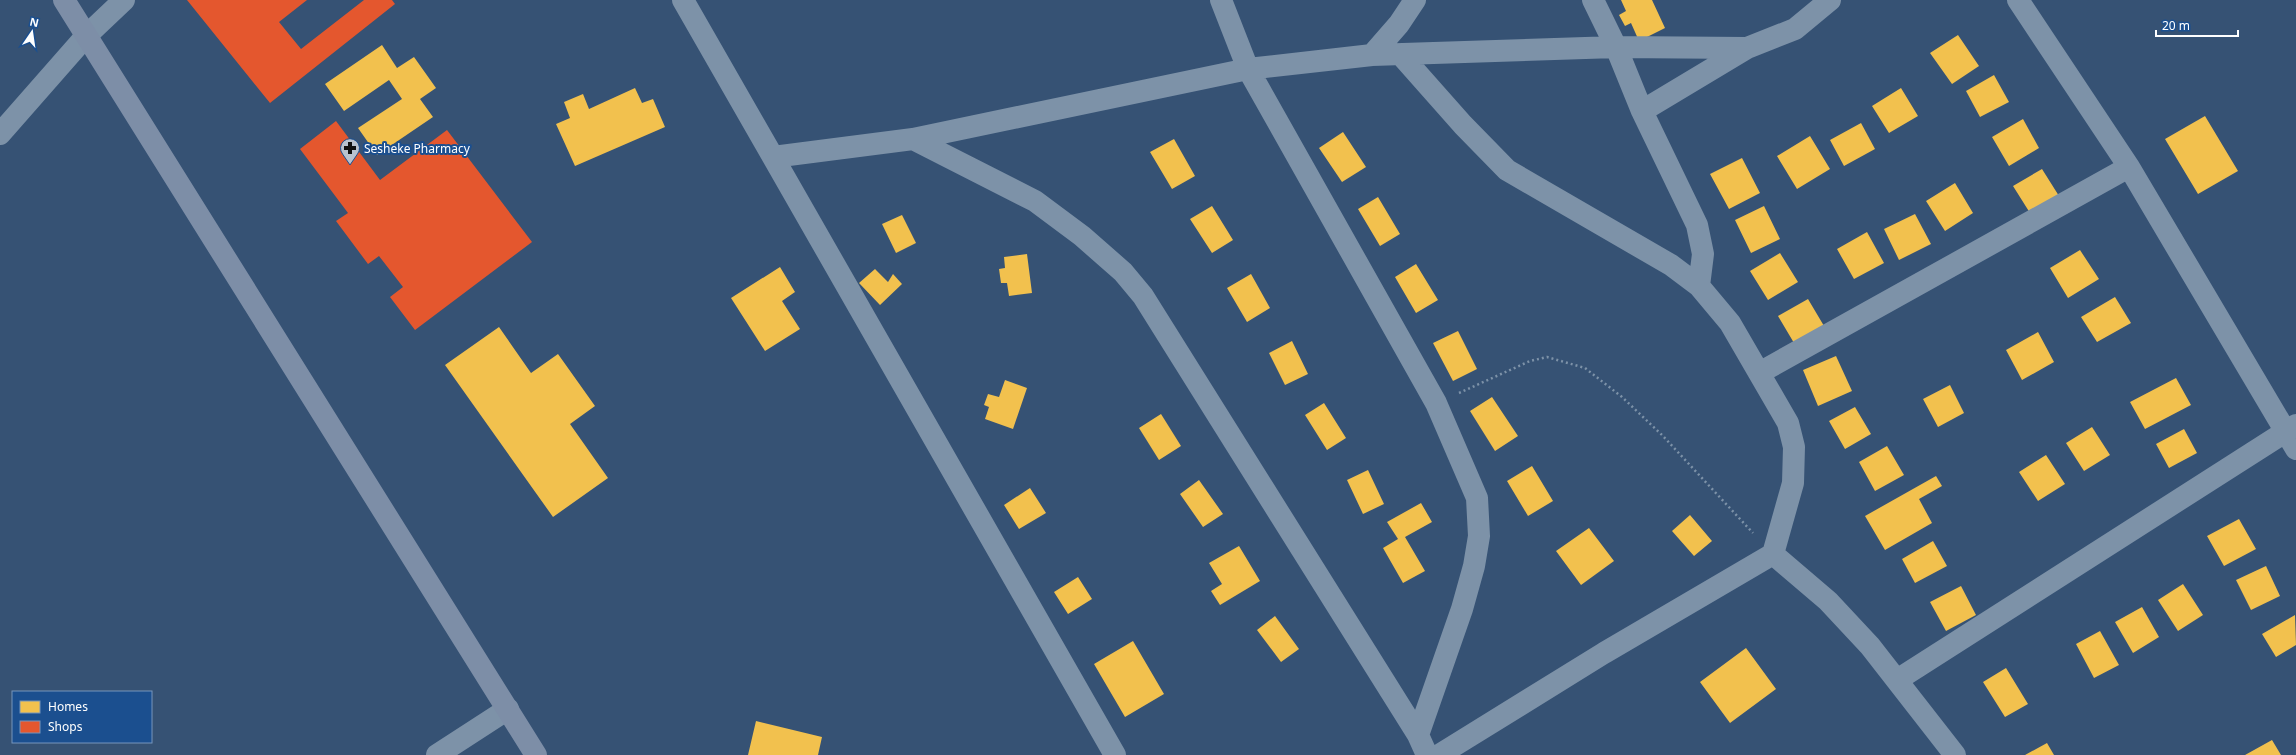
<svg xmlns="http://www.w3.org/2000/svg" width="2296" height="755" viewBox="0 0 2296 755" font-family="'Noto Sans',sans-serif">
<rect width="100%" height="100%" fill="#365274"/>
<path fill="#f2c14e" d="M1621,0h31l13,28 -26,13 -8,-18 -6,3 -6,-11 7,-4z
M1958,35l21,31 -27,18 -22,-31z
M382,45l15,23 17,-11 22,31 -16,11 13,18 -56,38 -19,-27 44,-29 -13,-19 -45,31 -19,-27z
M1994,75l15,27 -29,15 -14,-26z
M635,88l7,15 11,-4 12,28 -90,39 -19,-42 14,-6 -6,-16 19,-8 6,15z
M1901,88l17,28 -29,17 -17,-27z
M2205,116l33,55 -40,23 -33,-55z
M2023,119l16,29 -30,18 -17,-29z
M1861,123l14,26 -31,17 -14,-26z
M1343,132l23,35 -24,15 -23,-34z
M1810,136l20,33 -33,20 -20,-33z
M1174,139l21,37 -23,13 -22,-37z
M1742,158l18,35 -31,16 -19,-35z
M2042,169l17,27 -29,17 -17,-27z
M1955,183l18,30 -28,18 -19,-30z
M1378,197l22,37 -20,12 -22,-37z
M1212,206l21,34 -21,13 -22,-34z
M1764,206l16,33 -29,14 -16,-33z
M1915,214l16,30 -32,16 -15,-31z
M902,215l14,28 -20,10 -14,-29z
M1867,232l17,31 -30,16 -17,-30z
M2080,250l19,29 -31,19 -18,-30z
M1780,253l18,29 -30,18 -18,-29z
M1027,254l5,39 -23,3 -2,-13h-6l-2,-14 6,-1 -1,-11z
M1416,264l22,36 -22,13 -21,-36z
M780,267l15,25 -13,9 18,28 -35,22 -34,-53z
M875,269l13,13 5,-8 9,10 -22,21 -21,-22z
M1251,274l19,34 -23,14 -20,-34z
M2115,297l16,26 -34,19 -16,-25z
M1808,299l16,27 -30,17 -16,-27z
M499,327l32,46 27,-19 37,52 -25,18 38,54 -55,39 -108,-152z
M1458,331l19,38 -24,12 -20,-38z
M2038,332l16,30 -32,18 -16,-30z
M1292,341l16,33 -23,11 -16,-32z
M1836,356l16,35 -34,15 -15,-36z
M2176,378l15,27 -46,24 -15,-27z
M1005,380l22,8 -14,41 -28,-10 4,-12 -5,-2 4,-11 11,3z
M1950,385l14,28 -26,14 -15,-28z
M1492,397l26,39 -23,15 -25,-40z
M1324,403l22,35 -19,12 -22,-35z
M1855,407l16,27 -26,15 -16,-28z
M1161,414l20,32 -22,14 -20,-32z
M2092,427l18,28 -26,16 -18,-28z
M2184,429l13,24 -28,15 -13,-24z
M1887,446l17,29 -29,16 -16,-29z
M2046,455l19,29 -27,17 -19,-29z
M1532,466l21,35 -25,15 -21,-35z
M1368,470l16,34 -21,10 -16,-34z
M1936,476l6,10 -23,13 13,24 -47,27 -20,-34z
M1199,480l24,34 -20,13 -23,-33z
M1030,488l16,25 -27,16 -15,-24z
M1421,503l11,19 -27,15 20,34 -22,12 -20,-35 15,-9 -11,-17z
M1690,515l22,26 -18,15 -22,-25z
M2239,519l17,30 -32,17 -17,-30z
M1589,528l25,33 -33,24 -25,-34z
M1933,541l14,25 -32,17 -13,-24z
M1239,546l21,35 -40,24 -9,-14 11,-7 -13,-21z
M2266,566l14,30 -29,14 -15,-30z
M1078,577l14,22 -24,15 -14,-22z
M2183,584l20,31 -25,16 -20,-31z
M1961,586l15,29 -30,16 -16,-29z
M2142,607l17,30 -26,16 -18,-31z
M2295,615l1,30 -20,12 -14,-23z
M1275,616l24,33 -18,13 -24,-32z
M2100,631l19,34 -25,13 -18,-34z
M1133,641l31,53 -39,23 -31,-53z
M1746,648l30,41 -46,34 -30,-41z
M2006,668l22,36 -23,13 -22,-35z
M756,721l66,16 -4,18h-70z
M2272,740l9,15h-36z
M2047,743l7,12h-29z"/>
<path fill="#e4572e" d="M187,0h120l-28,22 22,27 63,-49h28l3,4 -125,99z
M336,121l44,59 67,-50 85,112 -117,88 -25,-33 13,-10 -24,-31 -11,8 -32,-43 12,-8 -48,-64z"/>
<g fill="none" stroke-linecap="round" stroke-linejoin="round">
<path stroke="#7d92a8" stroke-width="2.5" stroke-dasharray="2 3" stroke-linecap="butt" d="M1459,393l71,-32 17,-4 38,11 37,29 40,38 91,98"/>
<path stroke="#7d92a8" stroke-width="22" d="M683,0l90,157
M1221,0l27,69 188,334 41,95 2,38 -5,30 -12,43 -44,126
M1593,0l23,47 26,64 55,114 6,29 -4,32
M2018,0l111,167 167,282
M1372,55l27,-31 16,-24
M1401,55l62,70 44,45 164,95 28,21 31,37 58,100 6,24 -1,36 -20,71
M1642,111l105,-63
M0,134l86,-98 38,-36
M913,139l122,62 47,35 41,36 20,24 275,439 9,20
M1759,373l370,-206
M1897,680l399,-255
M437,755l71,-46
M1115,755l-342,-598 140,-18 335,-70 124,-14 244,-8 131,1 48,-19 35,-29
M1439,755l165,-102 169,-99 55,47 42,45 85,109"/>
<path stroke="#7d8ea7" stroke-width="22" d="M64,0l472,755"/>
</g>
<defs>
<symbol id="pharmacy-pin" viewBox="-11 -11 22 30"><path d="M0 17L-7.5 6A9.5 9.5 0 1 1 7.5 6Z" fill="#b9c2ce" stroke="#1b4f8f"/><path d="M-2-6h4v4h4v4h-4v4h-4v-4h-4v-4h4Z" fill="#111"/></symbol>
</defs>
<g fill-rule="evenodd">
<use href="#pharmacy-pin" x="339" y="137" width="22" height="30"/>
</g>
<g text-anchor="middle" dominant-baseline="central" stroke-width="4" stroke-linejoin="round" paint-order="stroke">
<g font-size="12" fill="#fff" stroke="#1b4f8f" text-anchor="start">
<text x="364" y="148">Sesheke Pharmacy</text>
</g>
</g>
<rect x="12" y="691" width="140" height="52" fill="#1b4f8f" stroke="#7695bc"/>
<rect x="20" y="701" width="20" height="12" fill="#f2c14e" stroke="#7695bc"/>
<text x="48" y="711" font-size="12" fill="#ffffff">Homes</text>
<rect x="20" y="721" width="20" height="12" fill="#e4572e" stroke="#7695bc"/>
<text x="48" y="731" font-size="12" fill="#ffffff">Shops</text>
<g transform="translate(32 32) rotate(13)" stroke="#1b4f8f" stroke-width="3" paint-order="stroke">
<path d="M0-3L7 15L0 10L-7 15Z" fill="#ffffff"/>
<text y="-6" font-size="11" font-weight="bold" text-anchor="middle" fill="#ffffff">N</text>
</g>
<path d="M2156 30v6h82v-6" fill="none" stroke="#ffffff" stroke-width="2"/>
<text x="2162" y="30" font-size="12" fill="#ffffff" stroke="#1b4f8f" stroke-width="3" paint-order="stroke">20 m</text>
</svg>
